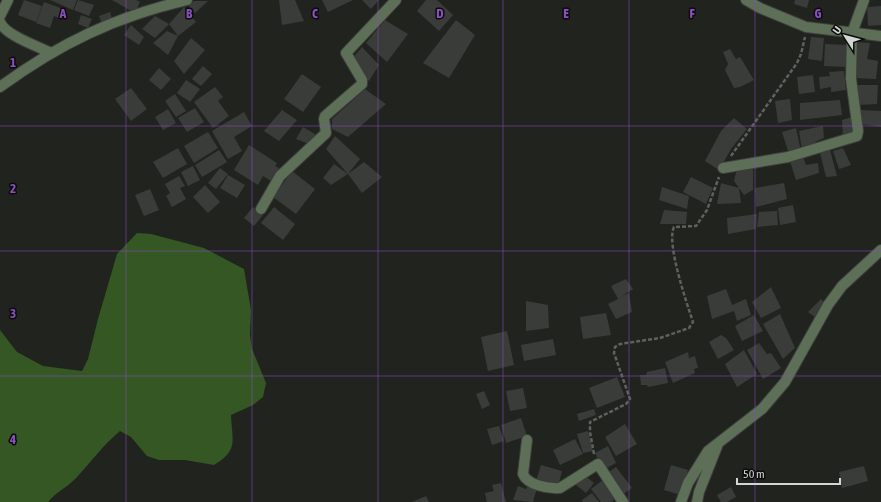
<svg xmlns="http://www.w3.org/2000/svg" width="881" height="502" viewBox="0 0 881 502" font-family="'Asap Condensed',sans-serif">
<rect width="100%" height="100%" fill="#21231f"/>
<path fill="#345723" d="M137,233l14,1 53,14 40,21 7,41 -1,25 2,14 14,34 -3,14 -10,8 -22,10c1,26 8,35 -17,50l-29,-5h-26l-12,-4 -16,-19 -11,-6c-17,14 -29,31 -43,46 -9,10 -21,15 -29,25h-48v-172l17,22 26,14 39,5 6,-12 10,-40 19,-65z"/>
<path fill="#393c38" d="M24,0l18,6 -6,16 -18,-7z
M50,0h27l-4,10z
M78,0l16,5 -5,11 -15,-6z
M112,0h24l4,2 -5,11z
M279,0h16l9,21 -22,4z
M322,0h31l-25,12z
M362,0h17l-8,9z
M426,0h11l16,15 -14,16 -22,-20z
M795,0h14l-2,8 -13,-4z
M194,1h14l-13,12 -6,-7z
M44,2l19,7 -4,9 -5,-2 -4,12 -14,-5z
M881,6v19l-13,1 -1,-19z
M184,7l12,15 -18,14 -9,-12z
M110,12l2,7 -10,5 -3,-8z
M81,15l11,4 -4,9 -10,-4z
M155,16l14,8 -14,14 -13,-9z
M385,20l23,14 -21,28 -21,-19z
M456,20l19,15 -26,43 -26,-15z
M131,25l13,12 -5,8 -15,-10z
M167,31l11,5 -10,19 -15,-12z
M811,37l13,1 -2,23 -14,-2z
M191,38l14,12 -21,24 -10,-13z
M856,42l14,1 -3,16 11,2 -2,18 -22,-1z
M825,44l21,1v22l-22,-1z
M362,47l17,18 -10,16 -18,-21z
M730,49l6,10 4,-2 14,23 -14,7 -6,1 -9,-18 3,-6 -5,-12z
M203,66l9,8 -11,12 -9,-7z
M159,68l12,11 -10,11 -12,-10z
M844,71l2,19 -15,2v-5l-11,2 -1,-12 11,-1 -1,-4z
M302,74l19,13 -18,25 -19,-13z
M813,75l2,17 -16,2 -2,-17z
M186,80l14,9 -10,13 -13,-9z
M856,85h22l-1,19 -19,1z
M215,87l8,10 -5,4 11,15 -16,12 -19,-26z
M131,88l16,21 -16,12 -16,-22z
M365,89l21,15 -38,33 -16,-8v-10z
M175,94l11,17 -10,6 -11,-16z
M790,99l2,21 -14,3 -3,-22z
M840,100l2,15 -42,5v-17z
M195,108l9,14 -17,10 -9,-14z
M168,109l8,14 -13,7 -8,-13z
M282,110l15,10 -18,21 -15,-10z
M860,110l21,1v16l-20,-3z
M244,112l8,14 -18,11 8,14 -14,8 -16,-28z
M851,117l5,16 -13,5 -1,-18z
M734,118l13,11 -16,20 -12,21 -14,-9 16,-30z
M823,126l1,12 -9,4 1,4 -14,4 -3,-19z
M303,127l15,9 -9,8 -13,-5z
M796,128l5,23 -12,3 -7,-22z
M208,132l10,16 -24,15 -10,-17z
M335,136l25,23 -12,15 -22,-25z
M249,145l28,18 -2,3 4,2 -8,13 -8,-5 -5,9 -24,-15z
M829,146l8,30 -11,1 -7,-28z
M178,148l9,16 -24,14 -10,-16z
M843,148l8,17 -12,4 -6,-18z
M219,150l8,12 -25,15 -7,-12z
M802,154l4,11 12,-2 1,10 -23,7 -7,-22z
M364,162l18,15 -20,16 -14,-19 -17,11 -8,-7 11,-14 14,10z
M193,166l7,14 -12,6 -7,-14z
M220,168l8,6 -12,15 -8,-6z
M737,168h16v22l-9,5 -5,-7 2,15 -24,1 4,-21 18,5 -5,-7z
M292,171l23,18 -19,25 -23,-17z
M228,175l17,10 -8,13 -17,-10z
M179,176l6,10 -5,2 6,11 -14,8 -6,-11 4,-3 -5,-9z
M691,177l22,11 -7,16 -23,-12z
M784,183l3,16 -31,8 -1,-19z
M205,185l15,17 -12,11 -15,-16z
M662,187l27,9 -2,13 -28,-9z
M150,189l9,21 -15,6 -9,-21z
M793,205l3,17 -16,3 -2,-17z
M253,207l10,8 -9,11 -10,-8z
M274,207l21,17 -12,16 -22,-17z
M664,210l23,2 -1,12h-26z
M777,211l1,14 -21,2 2,-15z
M757,214l-1,15 -28,5 -1,-16z
M626,279l7,10 -11,7 7,-3 3,19 -16,7 -8,-15 10,-5 -7,-13z
M771,287l10,21 -20,10 -9,-16z
M726,289l6,16 14,-6 5,16 -14,6 -3,-10 -22,8 -5,-23z
M821,299l5,5 -11,13 -7,-5z
M526,301l22,4 1,23 -23,3z
M606,313l5,22 -28,4 -3,-22z
M780,314l15,34 -12,11 -20,-35z
M754,315l9,16 -21,10 -7,-15z
M507,331l7,34 -26,6 -7,-34z
M721,335l5,3 8,12 -16,9 -9,-17z
M553,339l3,16 -32,6 -3,-16z
M759,343l8,11 4,-1 10,15 -18,11 -16,-29z
M744,350l13,24 -20,13 -12,-23z
M688,352l1,6 6,-2 3,12 -4,1 1,4 -22,10 -8,-21z
M665,368l3,15 -20,4 -1,-2h-6l-1,-10h6l1,-3z
M617,377l8,20 -28,11 -8,-20z
M523,388l4,20 -17,3 -4,-20z
M484,391l6,14 -8,4 -6,-15z
M594,409l2,6 -17,6 -2,-7z
M521,418l6,18 -21,7 -5,-18z
M625,424l12,20 -21,12 -11,-19z
M499,426l5,15 -12,4 -5,-16z
M588,431l5,20 -10,2 -6,-19z
M575,439l8,15 -23,11 -7,-15z
M608,446l8,17 -13,7 -8,-17z
M541,465l21,6 -4,16 -22,-6z
M671,465l17,5 -7,25 -17,-5z
M864,466l4,15 -26,7 -3,-16z
M616,467l16,21 -10,7 -16,-21z
M583,474l11,9 -8,10 -11,-9z
M604,479l14,18 -7,5h-10l-10,-13z
M501,483l5,19h-19l-2,-9 9,-2 -2,-6z
M528,485l9,3 -4,14 -20,-2 5,-14 8,3z
M731,487l5,10 -9,5h-6l-4,-7z
M592,493l7,9h-16l-1,-2z
M426,496l3,6h-17z"/>
<g fill="none" stroke-linecap="round" stroke-linejoin="round">
<defs>
<path id="minor" d="M746,0l14,8 46,19 75,9
M0,16l8,-16
M0,22c6,14 38,24 51,31
M0,87c60,-44 115,-70 187,-87
M723,168l65,-11 69,-21 1,-5 -7,-52 1,-46 12,-33
M261,209l19,-33 46,-43 -2,-14 1,-3 37,-32v-4l-16,-27 50,-53
M527,440l-4,34c4,11 26,15 37,14l38,-24 25,38
M681,502l7,-19 20,-32 54,-42 23,-27 43,-77 14,-19 39,-36
M697,502l2,-10 19,-48"/>
</defs>
<use href="#minor" stroke="#3d3f3c" stroke-width="12"/>
<path stroke="#5f615e" stroke-width="2.5" stroke-dasharray="4 2" stroke-linecap="butt" d="M731,156l66,-93 4,-9 4,-17
M594,454l-4,-22v-10l36,-18 4,-5 -16,-46 1,-6 5,-3 40,-6 29,-10 4,-6c-6,-18 -27,-79 -19,-95l22,-1 11,-16 12,-33"/>
<use href="#minor" stroke="#5e6f58" stroke-width="10"/>
</g>
<path fill="none" stroke="#8d4ec3" stroke-width="1" stroke-opacity="0.55" d="M126,0v502M252,0v502M378,0v502M503,0v502M629,0v502M755,0v502M0,126h881M0,251h881M0,376h881"/>
<g font-size="13" text-anchor="middle" font-weight="bold" fill="#8d4ec3" stroke="#0b0c0b" stroke-width="3" stroke-linejoin="round" paint-order="stroke">
<text x="63" y="18">A</text>
<text x="189" y="18">B</text>
<text x="315" y="18">C</text>
<text x="440" y="18">D</text>
<text x="566" y="18">E</text>
<text x="692" y="18">F</text>
<text x="818" y="18">G</text>
<text x="13" y="67">1</text>
<text x="13" y="193">2</text>
<text x="13" y="318">3</text>
<text x="13" y="444">4</text>
</g>
<g transform="translate(845 36) rotate(306)" stroke="#0b0c0b" stroke-width="3" paint-order="stroke">
<path d="M0-3L7 15L0 10L-7 15Z" fill="#d3d5d2"/>
<text y="-6" font-size="11" font-weight="bold" text-anchor="middle" fill="#d3d5d2">U</text>
</g>
<path d="M737 478v6h103v-6" fill="none" stroke="#d3d5d2" stroke-width="2"/>
<text x="743" y="478" font-size="12" fill="#d3d5d2" stroke="#0b0c0b" stroke-width="3" paint-order="stroke">50 m</text>
</svg>
